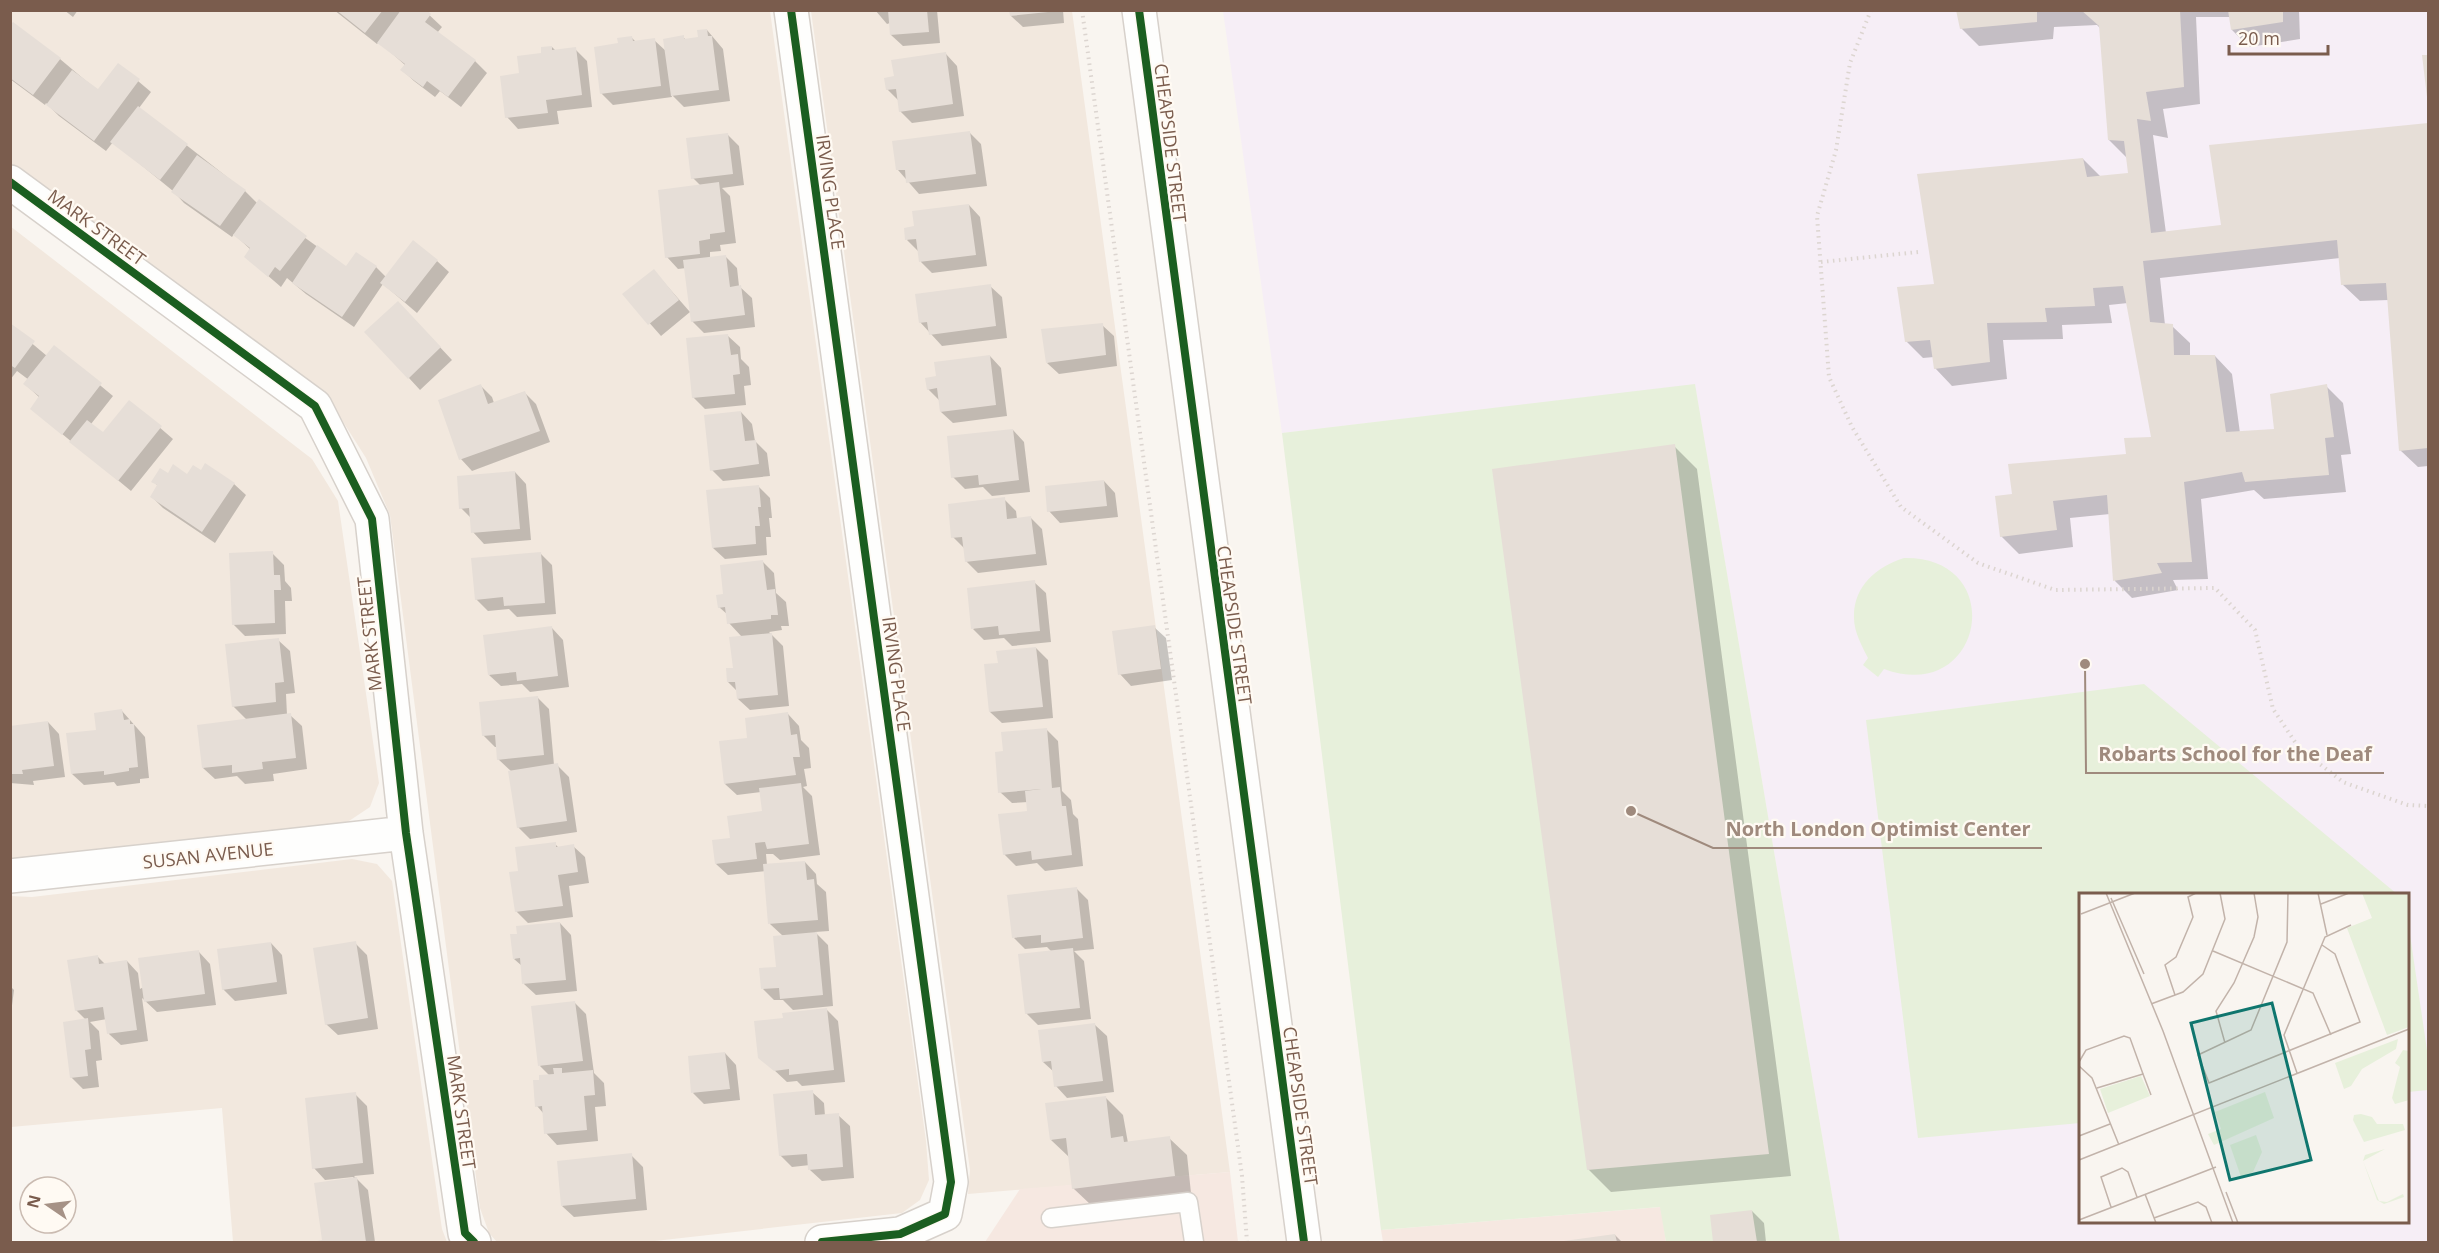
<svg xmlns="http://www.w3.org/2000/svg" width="2439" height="1253" viewBox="0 0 2439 1253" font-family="'Open Sans',sans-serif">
<rect width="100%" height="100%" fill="#f9f5f0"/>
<path fill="#f2e8de" d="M10,11h760l156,1130 3,39 -9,20 -18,13 -256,29h-149l-8,-9 -9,-25 -90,-693 -24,-57 -26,-41 -329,-251z
M811,11h261l158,1161 -262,22 2,-24z
M10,226l302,233 26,42 41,282 -9,24 -24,16 -323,37 -12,-1z
M352,859l25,5 15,17 50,348 5,13h-214l-11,-134 -211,19 -1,-231 22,1z"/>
<path fill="#f6e8e1" d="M1230,1172l8,70h-253l35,-53z
M1661,1207l5,35h-283l-2,-12z"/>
<path fill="#f6eef6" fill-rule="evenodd" d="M1223,11h1205v1231h-588l-145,-857 -413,48zM2080,894h328v328h-328z"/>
<path fill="#e7f0db" d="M1695,384l145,858h-174l-6,-35 -279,23 -99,-797z
M1904,558c106,-2 80,148 -20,111l-6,8 -15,-12 5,-7c-6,-12 -14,-26 -14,-40 -1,-31 22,-51 50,-60z
M2144,684l253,210h-317v229l-162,15 -52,-418z
M2408,921l20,136v33l-20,2z"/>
<path fill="#0003" d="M64,10h14l-5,7z
M334,10h90l18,17 -5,6 38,28 12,12 -26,34 -21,-16 -5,6 -21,-16 -12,-11 3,-5 -26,-23 -2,2z
M875,10h62l3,33 -37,3 -12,-11 -1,-12 -3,1z
M1011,10h52l1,13 -41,4 -12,-11z
M1957,10h342l1,29 -51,8 -17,-17 -2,-13h-34l4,87 -37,5 5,29 -15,-3 13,98 57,-7 -12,-80 217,-21v341l-10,1 -18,-17 -11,-150 -29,1 -18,-17 -2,-26 -180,20 5,47 7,1 18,17v13h25l17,18 8,59 35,-3 51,-44 17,17 8,51 -10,1 5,37 -82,7 -10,-9 -53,9 7,80 -35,1 5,10 -46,8 -17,-17 -5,-67 -40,4 3,29 -54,7 -18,-18 12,-40 114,-40 26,-17 -25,-136 -19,2 3,18 -50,2 1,14 -60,1 4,39 -55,7 -17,-18 -1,-11 -11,1 -17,-17 29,-56 148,-126 18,18 28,-2 -2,-17 -18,-18 -8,-111 -4,-4 -43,2 -1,12 -74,7 -18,-18z
M10,26l50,33 38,32 21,-26 32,27 -12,16 106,83 13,13 89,64 29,-1 10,10 51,-16 12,11 -32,41 -34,-29 -29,43 -48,-33 -19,-16 -6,9 -35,-30 5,-7 -17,-16 -2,3 -48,-34 -11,-12 -60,-49 -7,9 -47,-35 -13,-13 -1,2 -35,-26z
M707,30l16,19 7,52 -46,6 -13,-13 1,3 -59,8 -12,-12 19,-48 12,-7 4,4 18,-2 13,12 16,-15 3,3 13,-1z
M552,47l4,4 19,-2 12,12 5,46 -35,4 2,13 -41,5 -11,-12 13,-42z
M946,54l11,12 7,50 -52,7 -12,-12 -1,-10 -12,-12 8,-11z
M2423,56h5v40z
M970,133l11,11 6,42 -68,8 -21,-24z
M728,135l11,11 5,39 -22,3 8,8 6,47 -16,2 1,6 -11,1v6l15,-2 12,12 2,18 13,12 3,29 -51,6 -12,-12 -6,-53 -8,1 -11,-12 34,-71 -8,-8z
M969,205l11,12 7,49 -55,7 -11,-11 -3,-11 -11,-11 9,-12z
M654,271l36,41 -29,24 -37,-42z
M990,286l12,11 5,41 -65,8 -22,-24z
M409,314l43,46 -32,30 -11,-12z
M10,325l37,31 7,-9 59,49 -22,28 12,11 27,-33 43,37 -42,52 -99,-82 8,-11 -15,-14 4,-4 -12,-9 -7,9z
M1102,325l12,11 3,30 -58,8 -12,-11z
M728,336l12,11 1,12 8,8 2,18 -7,1 2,19 -41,4 -12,-12z
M990,356l11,12 6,48 -54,7 -12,-11 -1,-11 -12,-12 9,-11z
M481,386l11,11 2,6 30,-11 12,12 14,38 -78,29 -11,-12z
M741,412l11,12 3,17 12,12 3,23 -47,5 -11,-11z
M1013,430l11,12 6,50 -38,4 -9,-9 -18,2 -12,-12z
M1674,446l23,23 94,707 -180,16 -23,-23z
M515,472l11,12 5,56 -47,4 -11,-12 -1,-13 -11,-11z
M188,476l46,8 12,11 -31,48 -52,-35 -11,-11 6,-11 -5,-5z
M1104,481l11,12 3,24 -58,6 -11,-12z
M758,486l12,12 2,20h-3l2,19h-5l1,18 -42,4 -12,-11z
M1004,499l12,12 1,8 14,-1 11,11 5,36 -69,8 -12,-12 -1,-12 -12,-12z
M272,553l12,12 1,16 6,7 1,13h-7l1,33 -41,2 -12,-12z
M541,554l11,11 4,49 -39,3 -8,-8 -21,2 -12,-12z
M762,561l12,12 2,20 10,9 3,24h-8l1,4 -13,2 14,14 6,60 -39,4 -12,-11 -1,-8 -9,-9 6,-13 8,-32 -13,-14 -1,-8 -9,-8 6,-11z
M1034,582l12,11 5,49 -39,4 -8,-8 -20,2 -11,-11z
M1154,627l12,11 6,42 -41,6 -11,-12z
M552,628l11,12 6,47 -39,5 -8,-8 -21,2 -12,-11z
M278,640l12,11 5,42 -9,1 1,21h3l12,11 5,43 -34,5 1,7 -29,3 -8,-8 -22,3 -12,-11 44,-48 -14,-14z
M1036,648l12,12 5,58 -51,5 -12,-11 9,-48z
M538,698l11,11 5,56h3l12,12 8,55 -47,7 -12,-12 -6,-55 -14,-13 -1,-12h-2l-12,-12z
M122,711l23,26 4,41 -9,1v4l-23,3 -3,-4 -30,3 -12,-11 25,-43z
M788,714l11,12 2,14 8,8 2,20 -7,1 3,17 -4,1 9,9 8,59 -40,5 -7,-6h-7l1,11 38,-3 11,12 1,10 9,8 3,39 -14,1 13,13 5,61 -40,4 -10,-10h-9l-11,-11 15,-21 5,-32 -13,-12 -4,-53 -38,4 -12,-11 16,-25 32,-26 -3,-21 -24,3 -12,-11 24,-45z
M48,722l11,12 6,43 -32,4 1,4 -24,-2v-56z
M1046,729l12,12 4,50 9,9 2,14 5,5 5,47 -38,5 -8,-8 -21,3 -12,-12 25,-42 -1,-10 -16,1 -12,-11 5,-39z
M555,844l4,4 14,-2 12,11 4,26 -20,3 4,31 -45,6 -12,-12 4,-39z
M1076,888l12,12 6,49 -20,2 10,10 7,58 -53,6 -12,-12 26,-61 -5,-5 -22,2 -11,-11z
M560,923l11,12 6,56 -41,4 -12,-11 -2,-18 -8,-7z
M271,943l11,12 5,39 -52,7 -12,-12z
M355,943l12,12 11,74 -40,6 -12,-11z
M199,952l11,12 6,41 -59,7 -15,-14 6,43 -27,4 -12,-11 -2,-15 -17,3 9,9 3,29 -6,1 3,26 -16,2 -12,-12 15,-57 -10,-10 22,-53 7,7 22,-3 11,12 2,16z
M10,986l4,4 -4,31z
M574,1002l12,12 8,59 10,10 2,23 -11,1 3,34 -41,4 -11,-12 -2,-19 -7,-8 4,-25 9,-5 -10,-10z
M827,1010l11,11 7,61 -43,4 -5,-5 -10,1 -27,-25 24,-38z
M1095,1025l12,11 7,56 -47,6 -11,-12 -2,-14 -11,-10z
M725,1053l11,12 4,35 -36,4 -11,-11z
M812,1092l12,11 1,13 13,-1 12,11 4,52 -32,3 -12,-11v-5l-18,2 -12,-12z
M355,1094l12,12 7,68 -20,2 14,14 7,52h-61l10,-1 30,-62 -1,-2 -28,3 -11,-12z
M1105,1097l18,18 5,28 41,-5 18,17 4,38 -100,12 -18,-17 -4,-31 -18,-17z
M631,1155l12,12 4,43 -73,7 -12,-11z
M1752,1211l12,12 2,19h-52l-3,-26z
M1615,1235l7,7h-57z"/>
<path fill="#e6ded7" d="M336,10h47l-18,23z
M401,10h26l4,4 -6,8 51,38 -28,37 -21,-16 -4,6 -23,-17 5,-6 -28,-21z
M888,10h39l2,22 -39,3z
M1009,10h39v2l-38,4z
M1956,10h81v12l-77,7z
M2081,10h99l4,77 -38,5 5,29 -14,-2 14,114 70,-8 -12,-80 219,-22v325l-29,3 -13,-168 -45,2 -4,-45 -194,21 7,61 23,2 1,31h41l11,77 48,-3 -4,-35 57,-10 7,53 -9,1 4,37 -84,7 -3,-10 -58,10 8,80 -35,1 5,10 -49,8 -6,-86 -54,6 4,29 -57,7 -5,-41 17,-2 -4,-30 118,-10 -2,-16 27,-1 -28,-151 -30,2 2,18 -50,2 2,14 -60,1 3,39 -56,7 -4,-29 -25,2 -8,-55 37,-3 -17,-110 166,-16 4,19 41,-4 -4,-32 -16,-1 -9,-114z
M2228,10h55v12l-52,8z
M13,22l48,36 -28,37 -23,-17v-53z
M707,29l1,7h4l7,54 -48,6 -8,-57 21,-4v4l14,-2 -1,-7z
M632,36l1,5 22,-3 6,48 -61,8 -6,-47 24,-4 -1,-5z
M552,46v4l24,-3 6,48 -36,5 2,13 -43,5 -5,-42 19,-3 -2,-17 24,-3v-6z
M946,52l7,52 -54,8 -3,-23 -10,1 -2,-12 10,-2 -3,-16z
M2422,55h6v42h-1z
M118,63l22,16 -46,62 -48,-36 26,-35 26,19z
M138,106l50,38 -28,36 -50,-38z
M970,131l6,43 -70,9 -1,-13h-9l-4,-29z
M728,133l5,41 -42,5 -5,-41z
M197,155l49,35 -26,36 -49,-34z
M719,182l6,50 -15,2v5l-11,2 1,13 -35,4 -7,-68z
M259,199l48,37 -27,35 -5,-4 -7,10 -24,-20 6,-9 -17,-13z
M969,204l7,51 -57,7 -3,-23 -11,1 -1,-12 10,-2 -2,-15z
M413,240l25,20 -33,42 -25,-19z
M317,245l29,21 10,-14 21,14 -35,51 -50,-34z
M726,255l4,32 11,-2 4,30 -54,7 -8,-62z
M654,269l25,31 -31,25 -26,-31z
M991,284l5,42 -67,9 -2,-13 -8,1 -4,-29z
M398,301l43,46 -33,32 -44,-47z
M10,323l25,18 -20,27 -5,-3z
M1103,323l3,32 -60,8 -5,-34z
M728,334l3,21 7,-1 2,20 -7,1 2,19 -43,4 -6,-60z
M54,345l48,38 -40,52 -32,-26 9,-13 -16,-12z
M990,355l6,50 -56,7 -3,-24 -10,2 -2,-12 11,-2 -2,-14z
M481,384l7,20 37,-13 15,40 -81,29 -21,-60z
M129,400l33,26 -44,55 -49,-39 18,-22 16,12z
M741,411l4,30 11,-1 3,24 -49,7 -6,-56z
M1013,429l6,51 -40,5 -1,-10 -27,3 -4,-42z
M1675,444l94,710 -182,16 -95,-701z
M205,463l30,20 -33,49 -52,-35 7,-12 -6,-3 9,-14 8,5 5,-9 14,10 6,-9 8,5z
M515,471l5,58 -49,4 -2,-25 -10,1 -2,-33z
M1104,480l3,26 -60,6 -2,-26z
M759,485l2,22h-3l2,19h-5l1,18 -44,4 -6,-58z
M1005,497l2,22 24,-3 5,38 -71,8 -3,-25 -11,1 -3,-34z
M273,551l1,24h6l1,15h-7l1,33 -43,2 -3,-72z
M541,552l4,51 -41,3 -1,-9 -28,3 -4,-42z
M763,560l4,30 8,-1 3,26h-7v4l-44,5 -2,-17 -7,1 -2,-13 7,-1 -3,-29z
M1035,580l5,51 -41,4 -1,-9 -27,3 -4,-41z
M1155,625l6,44 -43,6 -6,-44z
M552,626l6,50 -41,5 -1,-9 -28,3 -5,-40z
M772,633l6,62 -41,4 -2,-17h-8l-1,-14h7l-4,-31z
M279,638l5,44 -9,1 1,19 -44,5 -7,-63z
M1036,647l7,60 -54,5 -5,-48 14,-1 -2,-12z
M538,696l6,59 -47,5 -2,-25 -13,1 -3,-34z
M122,709l2,11 6,-1v5h4l4,43 -9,1v3l-25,4v-4l-33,3 -5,-41 30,-3 -2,-17z
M788,712l3,23 6,-1 3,23h-7l3,18 -72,9 -5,-43 28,-3 -2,-20z
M291,713l5,45 -34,4 1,7 -31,4v-8l-30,3 -5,-43z
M48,721l6,45 -32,4 1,4h-13v-48z
M1047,728l5,60 8,-1 2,19h4l6,49 -40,5 -1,-9 -28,4 -5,-41 29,-3 -2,-20 16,-2 -43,4 -3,-41 8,-1 -2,-19z
M558,763l9,58 -50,7 -9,-57z
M801,783l8,61 -42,5 -2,-7 -10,1 2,16 -42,5 -3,-24 18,-2 -3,-22 35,-5 -3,-23z
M556,842v5l18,-3 4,28 -20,3 5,31 -48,6 -6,-40 9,-1 -3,-24z
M805,861l2,19 7,-1 4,41 -50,4 -5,-60z
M1077,887l6,51 -42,5v-8l-29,3 -5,-43z
M560,922l6,58 -44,4 -2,-26 -7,1 -3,-25h7l-1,-8z
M817,932l6,63 -43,4 -1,-11 -18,1 -2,-21 17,-1 -3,-31z
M356,941l12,77 -43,7 -12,-77z
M271,942l6,40 -55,8 -5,-41z
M1073,948l7,60 -55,6 -7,-60z
M199,950l6,44 -61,8 -6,-44z
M98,955l1,9 28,-4 10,70 -30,4 -4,-27 -28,4 -8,-51z
M575,1001l8,60 -45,5 -7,-60z
M827,1008l7,62 -45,5v-6l-15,2 -16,-13 -4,-37 29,-3 -1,-5z
M88,1018l3,31 -6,1 3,26 -18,2 -7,-56z
M1095,1023l8,58 -49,6 -3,-26 -9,1 -4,-32z
M725,1052l5,37 -39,4 -3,-37z
M553,1068h9v5l31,-3 2,25 -11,1 3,34 -43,4 -2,-28 -7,1 -2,-27h6v-5l15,-1z
M813,1090l2,25 24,-2 4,54 -35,3 -1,-16 -28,2 -6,-62z
M356,1092l7,71 -51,6 -7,-71z
M1106,1096l5,42 12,-2 1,6 46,-6 5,40 -103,13 -6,-51 -16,2 -5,-37z
M632,1153l4,46 -75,7 -4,-45z
M357,1177l9,65h-54l10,-2 -8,-57z
M1752,1210l5,32h-44l-3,-27z
M1615,1234l2,8h-53v-1z"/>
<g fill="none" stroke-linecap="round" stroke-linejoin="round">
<defs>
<path id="service" d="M1051,1218l137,-16 6,40"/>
<path id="minor" d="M791,10l160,1172 -6,32 -45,20 -78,8
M10,182l305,224 57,113 34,314 59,400 9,9
M10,876l396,-43"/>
<path id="tertiary" d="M1139,10l165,1232"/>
</defs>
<use href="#service" stroke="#d7d1cb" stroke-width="21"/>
<use href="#minor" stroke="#d7d1cb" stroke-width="36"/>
<use href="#tertiary" stroke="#d7d1cb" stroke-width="36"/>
<path stroke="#dcd5d0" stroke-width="4" stroke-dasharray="1.5 4.5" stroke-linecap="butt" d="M1082,10l160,1166 5,66
M1871,10l-21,53 -14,87 -19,66 12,161 23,50 49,80 77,56 77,27 160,-2 40,42 18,79 26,39 44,34 65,23 20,1
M1821,262l97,-10"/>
<use href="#service" stroke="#fefefd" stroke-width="18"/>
<use href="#minor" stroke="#fefefd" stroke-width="33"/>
<use href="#tertiary" stroke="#fefefd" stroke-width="33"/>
<defs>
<path id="cycleway" d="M791,10l160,1172 -6,32 -45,20 -78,8
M1139,10l165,1232
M10,182l305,224 57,113 34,314 59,400 9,9"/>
</defs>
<use href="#cycleway" stroke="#fffaf3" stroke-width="11"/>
<use href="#cycleway" stroke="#1b5e20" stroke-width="8"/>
</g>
<g text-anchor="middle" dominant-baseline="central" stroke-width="4.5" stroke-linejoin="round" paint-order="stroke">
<g font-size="18" fill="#7a5c4d" stroke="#fffaf3">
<text transform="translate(1171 143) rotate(83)">CHEAPSIDE STREET</text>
<text transform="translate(831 192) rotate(82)">IRVING PLACE</text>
<text transform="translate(97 227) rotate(36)">MARK STREET</text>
<text transform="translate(1235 625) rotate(82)">CHEAPSIDE STREET</text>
<text transform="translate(369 634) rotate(-96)">MARK STREET</text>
<text transform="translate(897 674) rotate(82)">IRVING PLACE</text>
<text transform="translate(208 855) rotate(-6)">SUSAN AVENUE</text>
<text transform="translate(1301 1106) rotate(82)">CHEAPSIDE STREET</text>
<text transform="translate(462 1112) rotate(82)">MARK STREET</text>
</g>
</g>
<g transform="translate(2079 893)">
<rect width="330" height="330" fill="#f9f5f0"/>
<path d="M283,0h47v134l-22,8 -40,-107 25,-10zM319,146l-2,10 -34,20 -11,17 -7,3 -9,-26zM324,157l6,1v49l-14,4 -3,-6 8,-31 -5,-4zM62,183l9,20 -42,17 -8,-24zM186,199l9,26 -60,27 -6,-11 13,-5 -6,-17zM282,221l11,3 5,7h26l2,6 -41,12 -11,-22 1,-5zM177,242l6,17 -9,20 -12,5 -11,-32zM306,256l-22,12 16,40 8,1 16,-8 1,3 -20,7 -7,-4 -14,-39 2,-6z" fill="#e7f0db"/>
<path fill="none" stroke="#c2b3aa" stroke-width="1.5" d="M27,0l57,138 70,192M209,0l-1,49 -36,88 -53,25 11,28 151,-61 -25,-68 -13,-9M239,0l9,42M32,5l33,76M242,11l28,-11M2,21l54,-21M134,58l100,42 18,42M96,102l-10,-30 11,-8 17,-40 -5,-20 8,-4M72,111l32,-12 20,-18 22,-55 -5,-26M146,150l-9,-32 18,-28 20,-46 4,-20 -4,-24M0,169l7,-12 38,-14 6,2 13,36 -46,14M0,173l13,12 27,67M218,180l-13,-38 41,-98 26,-12M64,181l8,21M0,243l31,-12M0,267l330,-131M147,299l12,31M66,301l11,29M32,314l-10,-30 21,-9 6,4 9,25M75,325l44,-16 8,5 6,16M0,327l137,-53"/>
<path fill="#0f766e" fill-opacity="0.15" stroke="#0f766e" stroke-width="3" d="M193,110l39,157 -81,20 -39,-157z"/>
<rect width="330" height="330" fill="none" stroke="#7a5c4d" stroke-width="3"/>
</g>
<path fill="none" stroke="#9f8a7d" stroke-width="2" d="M2085 664L2086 773H2384M1631 811L1713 848H2042"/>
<g fill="#9f8a7d" stroke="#fffaf3" stroke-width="2">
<circle cx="2085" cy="664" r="6"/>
<circle cx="1631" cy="811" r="6"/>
</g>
<g font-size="20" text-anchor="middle" font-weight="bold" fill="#9f8a7d" stroke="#fffaf3" stroke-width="4.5" stroke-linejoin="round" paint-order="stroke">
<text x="2235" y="761">Robarts School for the Deaf</text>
<text x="1878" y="836">North London Optimist Center</text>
</g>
<rect width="2439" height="1253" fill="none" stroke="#7a5c4d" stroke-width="24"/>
<g transform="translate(48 1205) rotate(284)"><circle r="28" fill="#fffaf3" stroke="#cabbb1" stroke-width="1.5"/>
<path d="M0-4.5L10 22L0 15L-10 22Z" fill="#a69286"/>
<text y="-9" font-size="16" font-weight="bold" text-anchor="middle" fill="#7a5c4d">N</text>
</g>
<path d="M2229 45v9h99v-9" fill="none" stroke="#7a5c4d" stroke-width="3"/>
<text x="2238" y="45" font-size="18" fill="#7a5c4d" stroke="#fffaf3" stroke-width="4.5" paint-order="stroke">20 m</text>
</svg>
